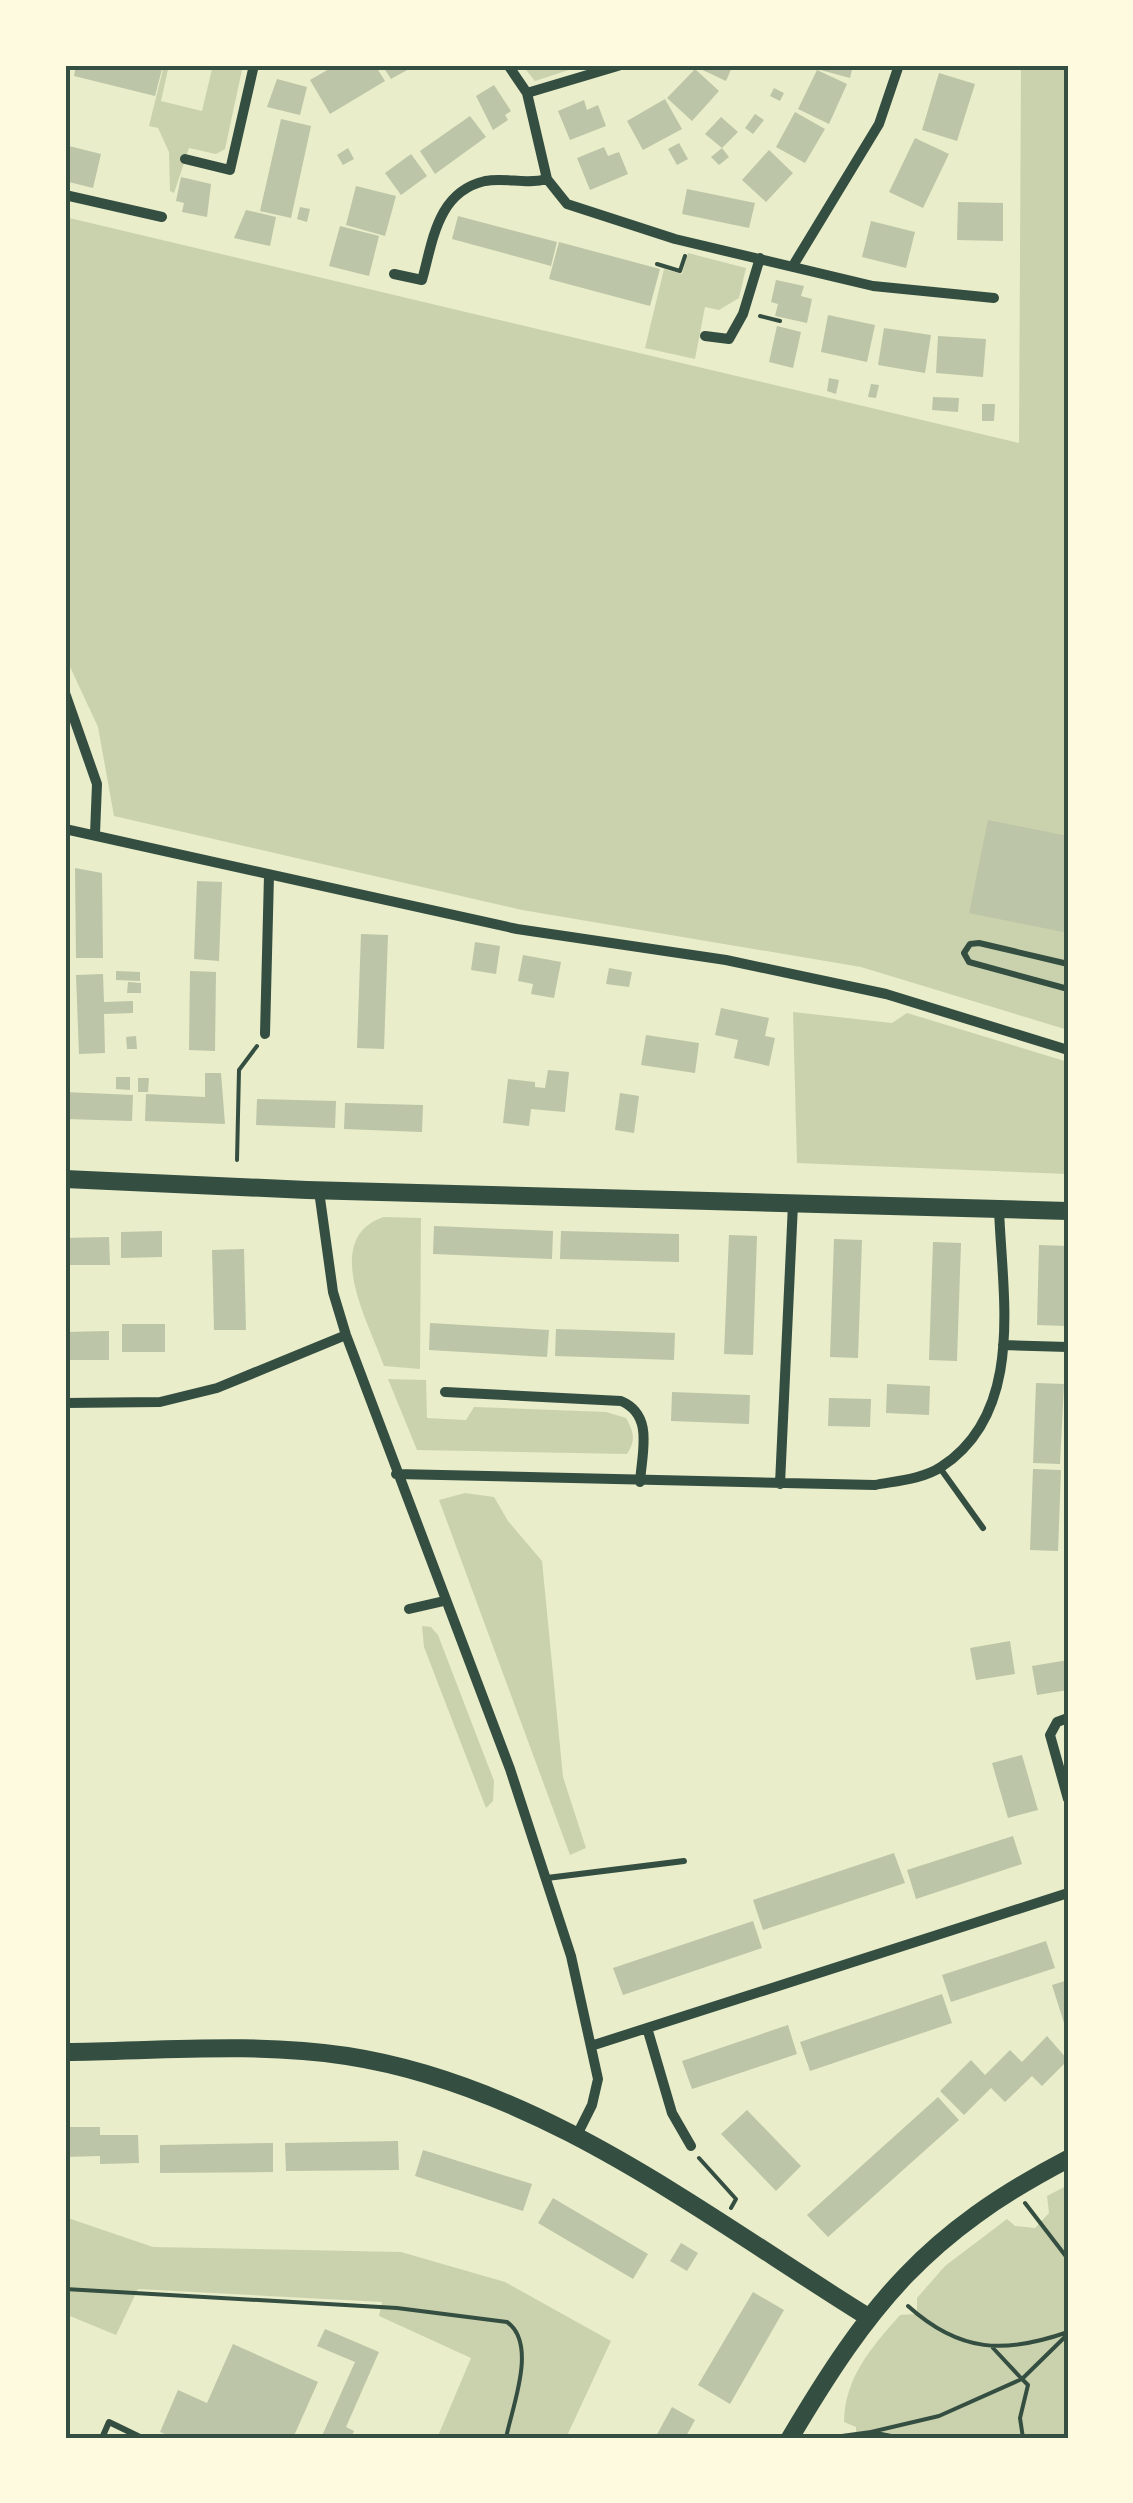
<svg xmlns="http://www.w3.org/2000/svg" width="1133" height="2503" viewBox="0 0 1133 2503" font-family="Arial,sans-serif">
<rect width="100%" height="100%" fill="#e9edc9"/>
<path fill="#cad2ad" d="M164,65h5l-8,36 41,10 10,-42 -12,-4h43l-18,84 -9,5 -27,-6 -15,45 -4,-2 -1,-39 -11,-24 -9,-2z
M522,65h62l-49,16z
M1021,65h47v965l-207,-63 -339,-57 -408,-94 -16,-89 -33,-71v-439l954,226z
M688,253l58,15 -7,30 -20,12 -14,-3 -10,52 -50,-11 19,-79 18,5z
M793,1012l99,11 15,-10 161,49v112l-271,-11z
M384,1217l37,1 -1,151 -36,-3c-15,-43 -64,-128 0,-149z
M388,1379l38,1 1,38 39,2 8,-13 132,5 20,6c8,14 10,23 1,36l-210,-4z
M465,1493l29,4 14,24 34,40 21,216 23,71 -16,7 -131,-355z
M422,1626l9,1 7,8 56,146 -1,20 -7,7 -62,-161z
M1068,2185v253h-212v-11l-12,-5c1,-45 27,-74 56,-107l17,-1v-16l28,-32 62,-47 8,7 20,2 14,-15 -2,-17z
M65,2217l88,30 248,5 104,30 106,59 -45,97h-123l-5,-2 33,-78 -92,-42 3,-14 -244,-13 -22,46 -51,-21z"/>
<path fill="#bcc5a7" d="M76,65h87l-8,31 -81,-20z
M336,65h39l10,16 -55,33 -20,-34z
M382,65h34l-25,14z
M692,65h41l-7,16z
M819,65h34l-3,13 -33,-9z
M695,69l24,22 -27,30 -25,-23z
M817,70l30,14 -18,40 -31,-15z
M939,73l36,11 -18,57 -35,-11z
M277,79l30,8 -7,28 -33,-8z
M494,85l17,26 -6,4 3,5 -15,10 -17,-34z
M774,88l10,5 -4,8 -10,-5z
M665,99l17,30 -39,21 -16,-29z
M584,100l3,10 11,-5 8,21 -36,14 -12,-29z
M795,112l30,17 -20,34 -29,-16z
M755,114l9,6 -11,14 -8,-6z
M470,116l16,21 -51,37 -15,-23z
M721,117l17,15 -16,16 -17,-14z
M281,119l30,7 -20,92 -31,-7z
M915,138l34,16 -26,54 -34,-16z
M679,143l9,16 -11,6 -9,-16z
M65,145l36,9 -8,34 -28,-7z
M604,147l4,9 11,-4 9,22 -38,16 -13,-32z
M348,148l6,11 -11,6 -6,-10z
M722,148l7,9 -10,8 -8,-8z
M769,150l24,23 -27,29 -24,-22z
M411,154l16,22 -26,19 -16,-22z
M181,177l30,7 -4,33 -25,-5 2,-9 -8,-2z
M356,186l40,10 -11,40 -39,-11z
M687,189l68,14 -6,25 -67,-14z
M958,202l45,1v38l-46,-1z
M300,207l10,2 -3,13 -10,-3z
M246,210l30,7 -6,29 -36,-8z
M458,216l99,26 -6,24 -99,-27z
M871,221l44,11 -9,36 -44,-11z
M340,226l39,10 -10,40 -40,-10z
M559,242l101,27 -10,37 -101,-27z
M776,280l28,6 -3,10 11,3 -5,24 -32,-7 3,-12 -7,-2z
M828,315l47,10 -8,37 -46,-10z
M777,326l24,6 -8,36 -24,-6z
M884,328l47,7 -6,38 -47,-8z
M938,336l48,3 -3,38 -47,-4z
M829,378l10,2 -3,14 -9,-3z
M871,384l8,1 -3,13 -8,-1z
M933,397l26,1 -1,14 -26,-2z
M982,404h13l-1,17h-12z
M988,820l80,16v97l-99,-20z
M75,868l27,5 1,85h-27z
M197,881l25,1 -3,79 -25,-2z
M361,934l27,1 -4,114 -27,-1z
M475,942l25,4 -4,28 -25,-4z
M523,955l38,7 -7,36 -23,-4 2,-10 -15,-3z
M609,968l23,4 -3,15 -23,-3z
M116,971l24,1v9l-24,-1z
M190,971l26,1 -1,79 -26,-1z
M103,974l1,28 29,-1v12l-29,1 1,39 -26,1 -3,-79z
M128,982l13,1v10h-14z
M721,1008l48,10 -4,18 10,2 -6,28 -35,-8 4,-18 -23,-5z
M646,1035l53,8 -4,30 -54,-8z
M136,1036l1,13h-10l-1,-12z
M548,1070l21,2 -4,40 -34,-3 -2,17 -26,-3 5,-44 27,3v5l10,1z
M205,1073h16l4,51 -80,-3 1,-27 59,3z
M116,1077h14v13l-14,-1z
M138,1078h11l-1,14h-10z
M65,1092l68,3 -1,26 -67,-2z
M620,1093l19,3 -5,37 -19,-3z
M257,1099l79,2 -1,27 -79,-3z
M345,1103l78,2 -1,27 -78,-3z
M434,1226l119,5 -1,28 -119,-5z
M162,1231v26l-41,1v-26z
M561,1231l118,3v28l-119,-3z
M729,1235l28,1 -4,119 -29,-1z
M109,1237l1,28h-45v-27z
M834,1239l28,1 -4,118 -28,-1z
M933,1242l28,1 -4,118 -28,-1z
M1039,1245l29,1 -2,80 -29,-1z
M244,1249l2,81h-32l-2,-80z
M430,1323l119,7 -2,27 -118,-7z
M122,1324h43v28h-43z
M556,1329l119,4 -1,27 -119,-4z
M109,1331v29h-44v-28z
M1036,1383l28,1 -4,80 -27,-1z
M887,1384l43,2 -1,29 -43,-2z
M672,1392l78,3 -1,29 -78,-3z
M829,1398l42,1 -1,28 -42,-1z
M1033,1469l28,1 -3,81 -28,-1z
M1010,1641l5,33 -39,6 -6,-32z
M1068,1660v30l-31,5 -5,-29z
M1022,1755l16,55 -30,8 -16,-55z
M1013,1836l9,28 -106,35 -9,-29z
M894,1853l11,30 -142,47 -10,-30z
M753,1921l9,27 -139,47 -10,-27z
M1046,1941l9,27 -104,34 -9,-27z
M1068,1980v42l-4,1 -12,-38z
M942,1994l10,29 -142,48 -10,-29z
M788,2025l9,29 -105,35 -10,-28z
M1047,2036l21,24 -26,26 -10,-10 -27,26 -14,-14 -27,27 -24,-24 31,-31 14,15 25,-25 12,12z
M938,2097l21,23 -131,117 -21,-22z
M747,2110l54,56 -25,25 -55,-57z
M65,2127h35v8h38l1,28 -39,1v-8l-35,1z
M398,2141l1,29 -113,1 -1,-28z
M273,2143v29l-113,1v-28z
M423,2150l109,34 -9,27 -108,-35z
M553,2198l95,56 -15,25 -95,-56z
M681,2243l17,10 -11,18 -17,-10z
M753,2292l31,18 -54,94 -32,-19z
M325,2329l54,23 -33,75 8,4 -3,7h-30l34,-76 -38,-16z
M233,2344l85,38 -25,56h-119l-14,-6 18,-42 29,13z
M672,2407l23,13 -10,18h-30z"/>
<g fill="none" stroke-linecap="round" stroke-linejoin="round">
<path stroke="#344e41" stroke-width="4" d="M657,264l23,7 5,-15
M760,316l20,5
M237,1160l2,-90 18,-24
M699,2158l37,41 -5,9
M1025,2203l43,56
M65,2289l332,19 110,14c31,22 5,85 -1,116
M908,2306c52,47 97,48 160,26
M871,2432l68,-16 83,-37 -29,-31
M827,2438l44,-6 30,6
M1023,2438l-3,-20 8,-33 -6,-6 46,-45"/>
<path stroke="#344e41" stroke-width="6" d="M1068,964l-89,-21 -9,1 -6,9 5,9 99,27
M940,1468l43,60
M547,1878l137,-17
M102,2438l7,-16 33,16"/>
<path stroke="#344e41" stroke-width="10" d="M508,65l19,28 20,86 20,25 108,35 198,47 121,12
M527,93l94,-28
M185,159l45,11 24,-105
M65,195l97,22
M794,264l85,-140 20,-59
M394,274l28,6c11,-39 15,-88 63,-99 20,-4 42,4 62,-2
M705,336l24,3 14,-25 17,-56
M65,693l32,91 -2,50
M65,829l452,100 209,31 160,34 182,56
M265,1034l4,-159
M319,1191l14,101 13,43 164,434 61,187 27,123 -6,26 -16,32
M1003,1345l65,2
M445,1392l176,9c33,14 21,51 19,81
M65,1403l95,-1 57,-14 129,-53
M396,1474l479,11c21,-4 48,-6 66,-18 85,-55 61,-172 58,-258
M780,1484l13,-280
M409,1609l35,-8
M1068,1718l-11,4 -7,13 18,64
M648,2031l24,82 19,33
M594,2045l474,-152"/>
<path stroke="#344e41" stroke-width="18" d="M65,1179l242,11 761,21
M65,2052c93,-1 190,-10 282,4 194,30 358,160 521,261
M790,2438c80,-135 136,-205 278,-279"/>
</g>
<rect width="1133" height="2503" fill="none" stroke="#fefae0" stroke-width="135"/>
<rect x="68" y="68" width="998" height="2368" fill="none" stroke="#344e41" stroke-width="4"/>
</svg>
